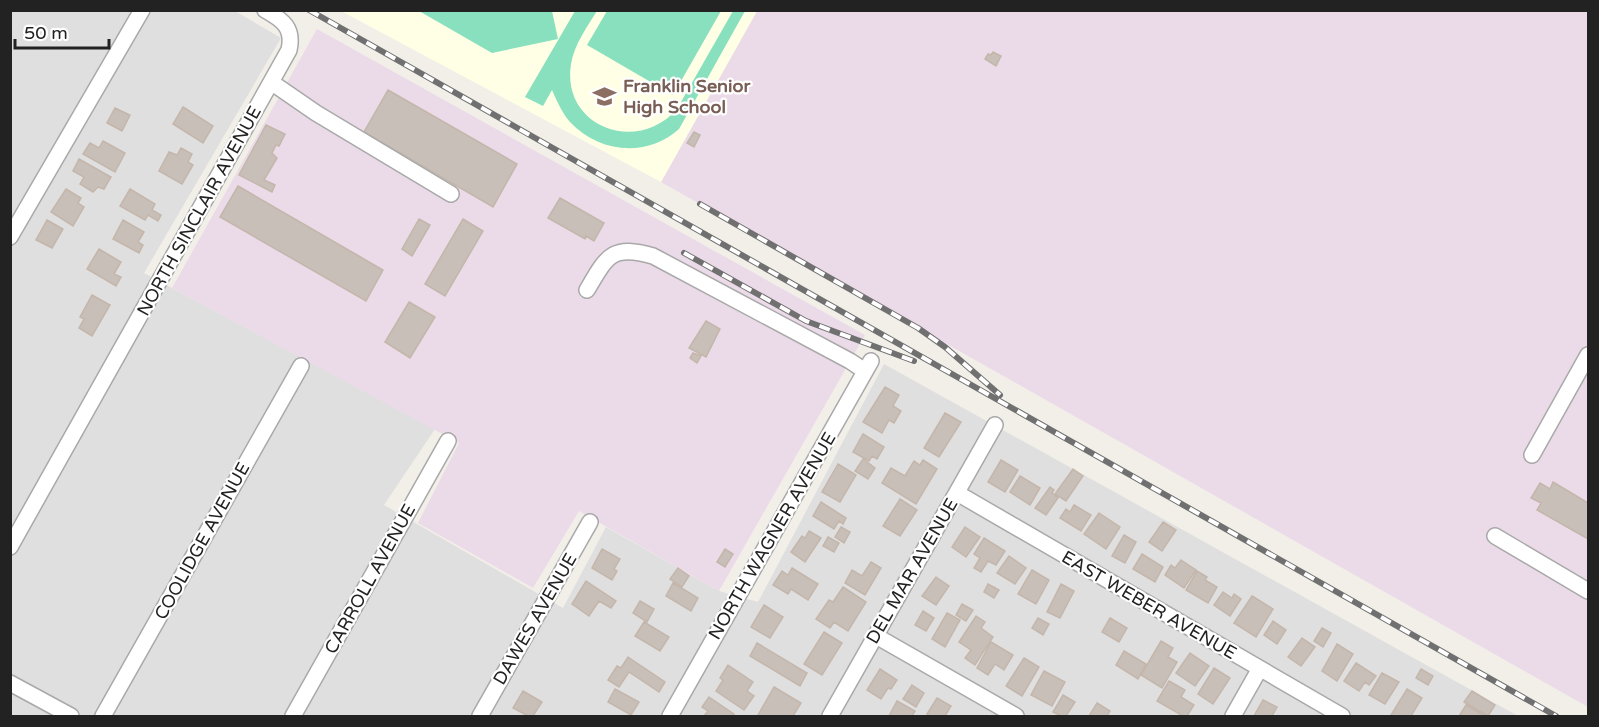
<svg xmlns="http://www.w3.org/2000/svg" width="1599" height="727" viewBox="0 0 1599 727" font-family="'Varela Round',sans-serif">
<rect width="100%" height="100%" fill="#f2efe9"/>
<path fill="#e0dfdf" d="M10,11h225l46,27 -137,235 291,156 -51,76 179,103 43,-81 113,64 39,11 126,-238 634,352h-1507z"/>
<path fill="#ebdbe8" d="M757,11h831v696l-927,-525z
M317,29l548,306 -146,256 -140,-80 -46,77 -115,-65 41,-80 -287,-155z"/>
<path fill="#ffffe5" d="M341,11h416l-96,171z"/>
<path fill="#88e0be" d="M419,11h133l6,28 -66,14z
M575,11h22c-10,16 -23,34 -26,53 -10,63 66,91 106,45l56,-98h12l-66,118c-32,29 -80,24 -109,-7 -8,-9 -13,-21 -18,-32l-9,16 -18,-9z
M607,11v-1l114,1 -48,84 -86,-50z"/>
<path fill="#c7bfb8" stroke="#c4b6ab" stroke-width="1.5" d="M993,52l8,4 -5,10 -11,-7 3,-5 3,1z
M388,90l129,74 -24,43 -129,-75z
M183,107l30,19 -10,17 -30,-19z
M115,108l15,7 -8,16 -15,-8z
M266,125l19,9 -6,12 -3,-1 -4,8 5,5 -13,22 11,5 -3,7 -33,-17z
M694,132l6,3 -6,12 -7,-4z
M103,141l22,12 -10,19 -32,-18 7,-11 9,5z
M181,148l11,6 -4,8 5,3 -11,19 -23,-13 10,-19 8,3z
M79,159l32,18 -7,12 -6,-2 -5,5 -13,-8 4,-7 -11,-6z
M238,186l145,84 -17,31 -146,-84z
M66,189l15,9 -3,5 6,4 -11,19 -22,-14z
M130,189l25,15 -3,6 9,5 -3,6 -10,-6 -3,5 -25,-14z
M560,198l44,25 -10,18 -8,-5 -1,3 -37,-21z
M419,219l11,6 -18,31 -10,-7z
M463,219l20,12 -38,65 -20,-12z
M47,220l16,9 -11,19 -16,-8z
M123,220l21,12 -6,10 5,3 -4,8 -26,-14z
M99,249l22,13 -7,12 7,3 -5,9 -29,-17z
M92,295l18,10 -18,31 -13,-8 5,-9 -4,-2z
M409,302l26,15 -25,41 -25,-16z
M706,321l14,8 -14,28 -17,-9z
M693,353l8,3 -4,7 -7,-5z
M885,387l14,8 -6,11 8,5 -7,12 -5,-3 -7,13 -19,-11z
M945,413l16,9 -22,35 -15,-9z
M863,434l21,13 -7,12 -5,-3 -3,5 -16,-9z
M863,459l12,9 -7,11 -13,-8z
M923,460l14,9 -21,35 -34,-21 9,-15 14,8 9,-15 6,4z
M1001,460l17,10 -13,22 -17,-10z
M838,464l18,11 -16,27 -18,-10z
M1073,469l10,7 -17,25 -11,-7z
M1020,476l20,12 -10,17 -20,-13z
M1553,482l35,21v36l-51,-29 4,-7 -10,-5 9,-15 10,6z
M1050,487l4,3 -2,3 6,5 -12,17 -11,-7z
M900,499l17,11 -17,26 -17,-10z
M821,502l25,16 -3,6 -4,-3 -5,8 -21,-13z
M1074,505l17,10 -10,16 -21,-13 6,-9 4,3z
M1099,513l21,14 -14,22 -22,-15z
M1163,522l13,8 -14,21 -13,-9z
M841,527l9,5 -6,11 -9,-6z
M965,527l15,10 -14,20 -14,-10z
M809,531l12,7 -16,24 -14,-10 11,-16 3,2z
M1124,535l12,7 -11,21 -13,-7z
M828,537l11,6 -5,9 -11,-6z
M984,538l21,13 -9,14 -8,-4 -7,11 -7,-4 6,-10 -6,-4z
M602,549l18,10 -6,10 3,2 -5,9 -20,-12z
M725,549l8,5 -8,13 -8,-5z
M1142,554l21,13 -8,15 -22,-13z
M1009,556l17,12 -11,16 -18,-11z
M1181,560l15,10 -12,18 -19,-13 6,-10 4,3z
M871,562l10,6 -16,27 -20,-12 7,-13 10,6z
M678,568l11,8 -7,11 -12,-8z
M792,568l26,16 -10,16 -17,-11 -3,5 -15,-9 9,-14 6,4z
M1032,570l17,10 -13,24 -18,-10z
M1197,571l10,6 -2,3 12,7 -9,16 -22,-13z
M936,577l13,9 -13,19 -14,-9z
M586,581l30,20 -5,7 -12,-7 -10,15 -17,-12z
M673,583l25,15 -7,13 -25,-15z
M988,584l11,6 -5,8 -10,-6z
M1061,584l13,7 -14,27 -13,-6z
M843,587l23,15 -18,29 -14,-9 -4,6 -14,-9 13,-19 4,2z
M1223,592l9,6 2,-4 7,5 -11,17 -16,-11z
M1252,596l21,13 -17,28 -22,-14z
M640,601l14,8 -7,13 -14,-9z
M962,604l11,6 -7,11 -10,-6z
M764,605l19,12 -13,21 -19,-11z
M923,611l11,7 -8,13 -11,-6z
M947,613l13,7 -15,27 -13,-8z
M976,616l9,6 -4,6 12,9 -18,28 -10,-7 6,-8 -12,-8z
M1038,618l11,6 -6,11 -11,-7z
M1110,618l17,10 -8,14 -17,-10z
M1273,621l13,9 -9,14 -13,-9z
M644,622l25,15 -9,14 -25,-15z
M1322,628l9,5 -8,14 -9,-6z
M824,632l18,11 -20,32 -18,-11z
M1302,638l13,9 -14,19 -13,-9z
M1161,641l12,7 -5,9 9,5 -15,26 -21,-13z
M991,642l22,13 -9,15 -9,-6 -7,11 -11,-7z
M757,643l50,30 -7,13 -50,-30z
M1337,644l16,10 -16,27 -15,-10z
M1124,651l22,13 -8,15 -22,-14z
M1190,653l19,13 -14,20 -19,-13z
M628,657l37,25 -6,10 -30,-20 -10,15 -11,-7 9,-14 4,2z
M1024,658l15,9 -17,29 -16,-10z
M1356,663l20,13 -7,9 -4,-3 -6,9 -15,-10z
M728,665l25,17 -6,9 7,5 -10,14 -28,-19 7,-11 -3,-2z
M1214,668l16,10 -17,26 -15,-10z
M880,669l17,11 -6,9 -3,-1 -7,11 -14,-9z
M1421,669l12,7 -5,9 -12,-7z
M1044,671l21,11 -13,24 -21,-11z
M1382,673l17,9 -14,22 -16,-9z
M1169,681l16,9 -4,7 13,8 -7,11h-4l-26,-15z
M912,685l12,8 -8,14 -13,-8z
M774,687l27,16 -8,13h-32l-3,-1z
M615,689l24,13 -8,13 -23,-13z
M1407,689l15,9 -11,18h-16l-4,-1z
M523,691l19,11 -9,14h-5l-15,-8z
M1472,691l23,14 -7,11 -24,-14z
M1063,695l12,7 -9,14h-5l-8,-4z
M709,697l25,17 -2,2h-28l4,-5 -6,-4z
M937,698l14,8 -6,10h-15l-3,-2z
M1263,700l14,7 -5,9h-18z
M897,701l18,10 -3,5h-23z
M1097,703l13,8 -3,5h-18z
M1466,705l19,11h-26z"/>
<g fill="none" stroke-linecap="round" stroke-linejoin="round">
<defs>
<path id="minor" d="M271,82l45,31 135,81
M10,237l132,-227
M587,290c20,-34 25,-46 66,-34l197,105 15,10
M1532,455l56,-100
M957,493l385,223
M1495,536l93,55
M10,547l279,-497c5,-22 -6,-30 -24,-40
M876,636l140,80
M10,683l61,33
M103,716l198,-350
M293,716l155,-275
M480,716l110,-194
M670,716l201,-355
M830,716l165,-291
M1233,716l26,-46"/>
</defs>
<use href="#minor" stroke="#a9a9a9" stroke-width="18"/>
<use href="#minor" stroke="#fff" stroke-width="15"/>
<defs>
<path id="rail" d="M309,10l1247,706
M700,204l218,124 27,19 55,48
M684,253l122,68 108,40"/>
</defs>
<use href="#rail" stroke="#707070" stroke-width="6"/>
<use href="#rail" stroke="#fff" stroke-width="4" stroke-dasharray="11" stroke-linecap="butt"/>
</g>
<defs>
<symbol id="school-bare" viewBox="-9 -9 18 18"><path d="M0-5L7-2L0 1L-7-2ZM-4 1L0 2.5L4 1V4Q0 6-4 4Z" fill="#8d6e63" stroke="#fff" stroke-width="2.5" paint-order="stroke"/></symbol>
</defs>
<g fill-rule="evenodd">
<use href="#school-bare" x="588" y="80" width="33" height="33"/>
</g>
<g text-anchor="middle" dominant-baseline="central" stroke-width="4.5" stroke-linejoin="round" paint-order="stroke">
<g font-size="18" font-weight="bold" fill="#785e54" stroke="#fff" text-anchor="start">
<text x="623" y="86">Franklin Senior<tspan x="623" dy="21">High School</tspan></text>
</g>
<g font-size="18" fill="#222" stroke="#fff">
<text transform="translate(199 211) rotate(-61)">NORTH SINCLAIR AVENUE</text>
<text transform="translate(772 536) rotate(-60)">NORTH WAGNER AVENUE</text>
<text transform="translate(202 541) rotate(-61)">COOLIDGE AVENUE</text>
<text transform="translate(912 571) rotate(-60)">DEL MAR AVENUE</text>
<text transform="translate(370 579) rotate(-61)">CARROLL AVENUE</text>
<text transform="translate(1149 605) rotate(30)">EAST WEBER AVENUE</text>
<text transform="translate(535 619) rotate(-60)">DAWES AVENUE</text>
</g>
</g>
<rect width="1599" height="727" fill="none" stroke="#222222" stroke-width="24"/>
<path d="M15 39v9h94v-9" fill="none" stroke="#222222" stroke-width="3"/>
<text x="24" y="39" font-size="18" fill="#222222" stroke="#ffffff" stroke-width="4.5" paint-order="stroke">50 m</text>
</svg>
